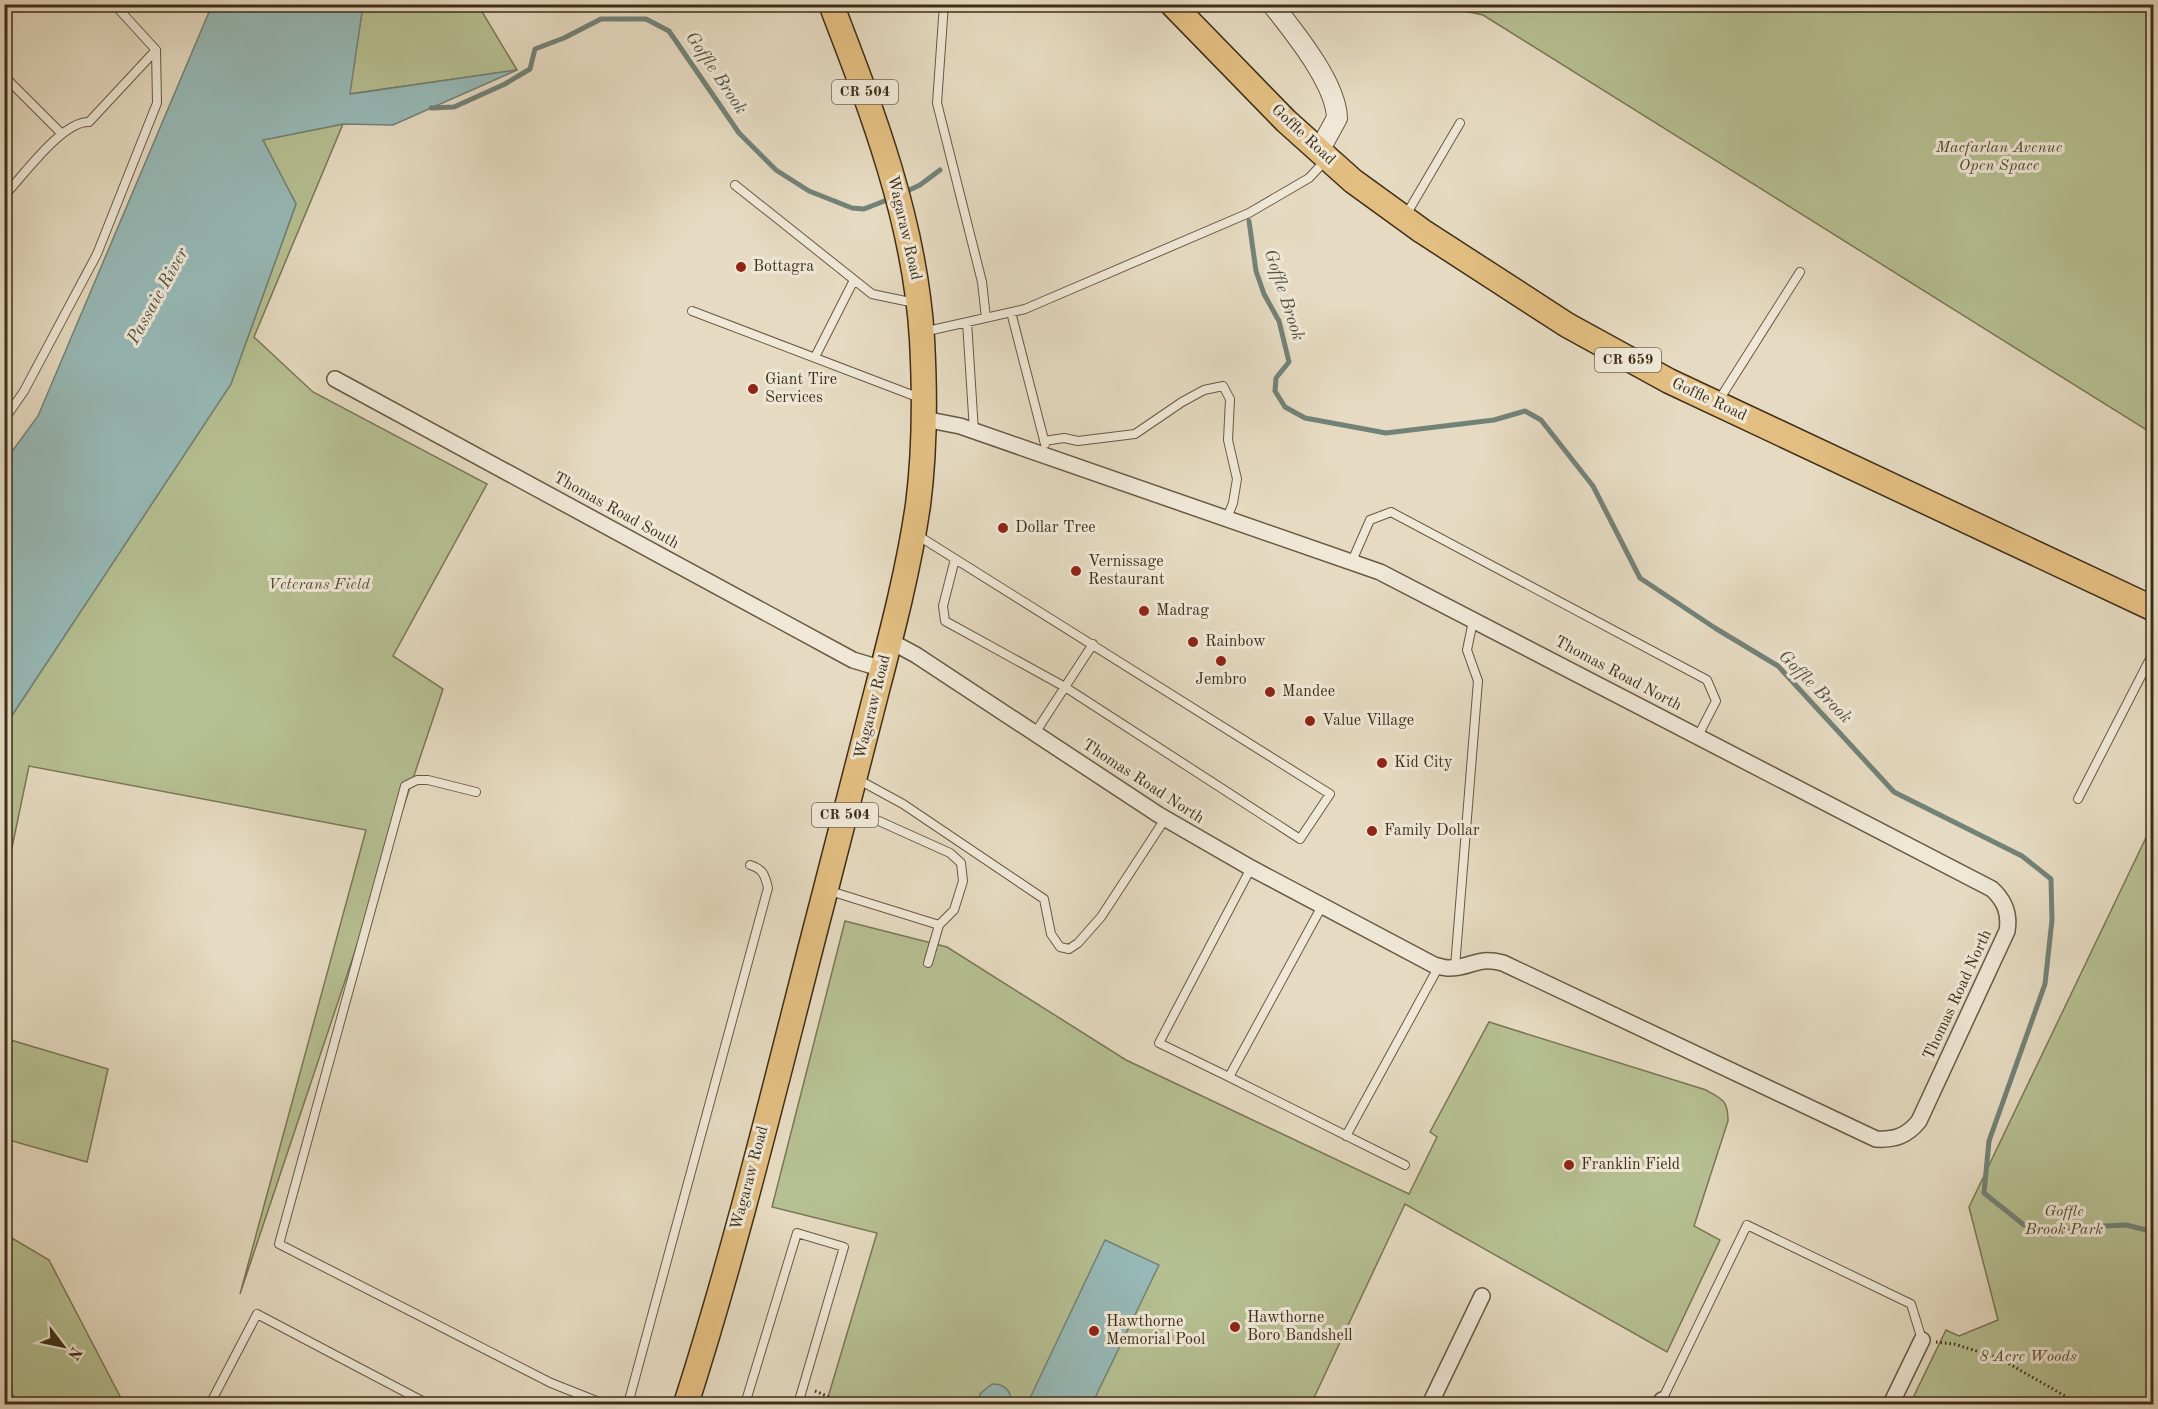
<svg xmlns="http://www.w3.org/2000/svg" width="2158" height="1409" viewBox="0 0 2158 1409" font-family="'Old Standard TT',serif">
<rect width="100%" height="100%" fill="#e6dbc2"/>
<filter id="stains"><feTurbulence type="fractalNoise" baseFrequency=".00333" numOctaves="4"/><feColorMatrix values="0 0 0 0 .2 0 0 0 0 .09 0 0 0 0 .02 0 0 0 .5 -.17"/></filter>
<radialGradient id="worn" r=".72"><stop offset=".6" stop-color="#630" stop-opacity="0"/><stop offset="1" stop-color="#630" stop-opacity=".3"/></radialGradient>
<path fill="#b6c092" stroke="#7a7755" stroke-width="1.5" d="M363,5h115l39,65 -168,24z
M1436,5h717v429l-670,-419z
M343,124l-89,213 59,55 174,92 -94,172 50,33 -203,605 126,-464 -337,-64 -24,115v-155l226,-342 65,-180 -34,-64z
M2153,823v581h-243l36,-74 13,6 39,-16 -29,-113z
M845,921l102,26 179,113 283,134 28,-57 -7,-5 59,-110 217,68c17,10 22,10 22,31l-34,105 26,14 -53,112 -262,-148 -94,200h-485l51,-171 -105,-26z
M4,1038l104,31 -21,93 -82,-23z
M5,1234l44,26 75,144h-106l-13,-22z"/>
<path fill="#97bab8" stroke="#738278" stroke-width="1.5" d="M212,5h151l-13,89 167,-24 -124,55 -50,-1 -80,16 33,64 -65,180 -226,342v-265l33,-45z
M1105,1240l54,25 -67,139h-48l-14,-6z
M992,1384c13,0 20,7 19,20h-32l1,-10z"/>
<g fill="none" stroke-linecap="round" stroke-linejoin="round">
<path stroke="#738278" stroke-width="5" d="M431,108l23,-1 51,-23 25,-15 5,-20 29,-11 37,-19h45l23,12 70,102 37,37 33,21 43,17 12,1 28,-11
M903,193l17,-8 20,-15
M1249,221l7,50 8,23 15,27 10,41 -13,16 -1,13 10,16 20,11 81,15 108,-13 31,-9 16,9 52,66 47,92 75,50 63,38 116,126 128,64 29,23 1,41 -7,64 -56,157 -5,52 40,32 28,10 31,-8 43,-2 28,7"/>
<defs>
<path id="service" d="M944,4l-7,99 45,179 4,36
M4,76l57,57
M735,185l137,109 43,9
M4,196c19,-20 58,-75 85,-74l67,-72 -42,-46
M1406,215l54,-92
M692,311l228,87
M1011,312l34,132
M967,322l7,109
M923,332l102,-23 224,-96 60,-35 16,-17
M815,357l39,-77
M1719,400l81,-128
M4,420l20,-29 73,-137 60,-151 -1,-53
M1044,441l20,-3 14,3 57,-7 47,-32 22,-12 19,-4 7,13 -2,41 9,39 -4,24 -6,15
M917,535l413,259 -30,45 -235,-152 -120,-66 -2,-15 12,-47
M1352,561l18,-41 21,-8 316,168 9,21 -18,35
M1035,733l58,-89
M859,780l44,24 141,95 7,35 9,13 9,2 9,-6 23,-26 64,-98
M476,792l-48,-12h-11l-12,6 -126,458 272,139 53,21
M2078,799l76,-148
M1251,868l-92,175 70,34 93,-171
M830,891l109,34 15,-15 9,-29 -2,-18 -11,-10 -100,-45
M928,963l11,-38
M1455,967l23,-286 -11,-31 6,-29
M1229,1077l176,88
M1346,1136l93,-170
M1662,1400l85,-175 164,79 11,36
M210,1404l47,-90 171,90
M628,1404l140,-516c-3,-13 -5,-19 -18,-23
M745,1404l52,-171 47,14 -46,157"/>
<path id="minor" d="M335,379l518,281 30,9
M890,641l26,14 243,160 92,53 183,97c5,1 10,3 15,3 23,0 27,-12 54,-5l373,176c19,1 31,-3 43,-18l88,-190c3,-17 -2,-30 -15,-42l-612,-317 -420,-146 -36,-7
M1430,1404l52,-108
M1660,1404l2,-4
M1891,1404l31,-64"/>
<path id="tertiary" d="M1272,4c22,28 64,79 65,114l-18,33"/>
<path id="primary" d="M1172,4l114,117 67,60 69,50 145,94 102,56 485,228
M686,1404c53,-165 93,-335 137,-504 18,-70 36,-140 54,-210 16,-61 32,-123 41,-185 7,-54 7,-111 4,-166 -7,-117 -49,-226 -91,-335"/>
</defs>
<use href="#service" stroke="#685942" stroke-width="10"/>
<use href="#minor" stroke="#685942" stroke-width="18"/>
<use href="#tertiary" stroke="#685942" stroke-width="22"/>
<use href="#primary" stroke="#3e2e18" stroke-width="27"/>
<path stroke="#3e2e18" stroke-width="3" stroke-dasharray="1.5 3" stroke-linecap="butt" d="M1936,1342l18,2 45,14 80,46
M815,1391l31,13"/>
<use href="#service" stroke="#efe8d7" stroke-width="8"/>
<use href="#minor" stroke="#efe8d7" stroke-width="15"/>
<use href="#tertiary" stroke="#efe8d7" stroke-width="20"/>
<use href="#primary" stroke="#e3be81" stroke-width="24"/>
</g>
<g fill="#8f2418" stroke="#efe8d7" stroke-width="2">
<circle cx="741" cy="267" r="6"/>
<circle cx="753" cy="389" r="6"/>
<circle cx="1003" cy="528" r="6"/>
<circle cx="1076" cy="571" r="6"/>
<circle cx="1144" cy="611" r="6"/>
<circle cx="1193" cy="642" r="6"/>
<circle cx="1221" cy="661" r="6"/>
<circle cx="1270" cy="692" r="6"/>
<circle cx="1310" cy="721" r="6"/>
<circle cx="1382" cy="763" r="6"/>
<circle cx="1372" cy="831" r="6"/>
<circle cx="1569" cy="1165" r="6"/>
<circle cx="1235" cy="1327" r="6"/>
<circle cx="1094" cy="1331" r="6"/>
</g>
<g text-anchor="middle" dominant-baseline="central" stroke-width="6" stroke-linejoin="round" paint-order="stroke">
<g fill="#efe8d7" stroke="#736651" stroke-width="1.5">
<rect x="832" y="80" width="66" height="24" rx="4.5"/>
<rect x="1595" y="348" width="66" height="24" rx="4.5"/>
<rect x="812" y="803" width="66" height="24" rx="4.5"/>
</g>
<g font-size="15" font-weight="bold" fill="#3e2e18">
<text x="865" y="92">CR 504</text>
<text x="1628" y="360">CR 659</text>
<text x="845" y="815">CR 504</text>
</g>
<g font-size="16" fill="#3e2e18" stroke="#efe8d7">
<text transform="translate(1303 135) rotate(43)">Goffle Road</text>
<text transform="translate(904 228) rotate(77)">Wagaraw Road</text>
<text transform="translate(1709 400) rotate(25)">Goffle Road</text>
<text transform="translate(616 511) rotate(29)">Thomas Road South</text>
<text transform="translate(1618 674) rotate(28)">Thomas Road North</text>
<text transform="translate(873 707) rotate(-76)">Wagaraw Road</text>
<text transform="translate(1143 782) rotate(33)">Thomas Road North</text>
<text transform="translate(1958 995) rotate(-65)">Thomas Road North</text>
<text transform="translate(750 1178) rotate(-75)">Wagaraw Road</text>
</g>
<g font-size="16" font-style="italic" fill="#564b30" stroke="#efe8d7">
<text x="1999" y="148">Macfarlan Avenue<tspan x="1999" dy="18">Open Space</tspan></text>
<text x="319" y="585">Veterans Field</text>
<text x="2064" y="1212">Goffle<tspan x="2064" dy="18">Brook Park</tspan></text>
<text x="2028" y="1357">8 Acre Woods</text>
</g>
<g font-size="16" fill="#3e2e18" stroke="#efe8d7" text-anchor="start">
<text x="753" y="267">Bottagra</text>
<text x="765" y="380">Giant Tire<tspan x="765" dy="18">Services</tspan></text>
<text x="1015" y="528">Dollar Tree</text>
<text x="1088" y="562">Vernissage<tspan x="1088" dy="18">Restaurant</tspan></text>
<text x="1156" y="611">Madrag</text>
<text x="1205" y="642">Rainbow</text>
<text x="1221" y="680" text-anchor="middle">Jembro</text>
<text x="1282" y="692">Mandee</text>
<text x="1322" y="721">Value Village</text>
<text x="1394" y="763">Kid City</text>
<text x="1384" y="831">Family Dollar</text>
<text x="1581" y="1165">Franklin Field</text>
<text x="1247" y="1318">Hawthorne<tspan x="1247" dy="18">Boro Bandshell</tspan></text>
<text x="1106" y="1322">Hawthorne<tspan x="1106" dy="18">Memorial Pool</tspan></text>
</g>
<g font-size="18" font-style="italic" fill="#545140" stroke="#efe8d7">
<text transform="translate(716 73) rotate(56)">Goffle Brook</text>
<text transform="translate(1284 295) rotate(72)">Goffle Brook</text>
<text transform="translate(158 296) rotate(-61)">Passaic River</text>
<text transform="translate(1815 687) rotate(45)">Goffle Brook</text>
</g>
</g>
<rect width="2158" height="1409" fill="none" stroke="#e6dbc2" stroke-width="24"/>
<rect x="6" y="6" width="2146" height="1397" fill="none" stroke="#3e2e18" stroke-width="3"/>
<rect x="12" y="12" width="2134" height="1385" fill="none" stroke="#3e2e18" stroke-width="1.5"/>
<g transform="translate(63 1346) rotate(122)" stroke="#efe8d7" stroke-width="4.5" paint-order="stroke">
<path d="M0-4.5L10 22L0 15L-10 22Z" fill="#3e2e18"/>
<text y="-9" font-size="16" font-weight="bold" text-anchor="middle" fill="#3e2e18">N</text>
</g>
<rect width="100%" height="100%" filter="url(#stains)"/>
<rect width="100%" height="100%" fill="url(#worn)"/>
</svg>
